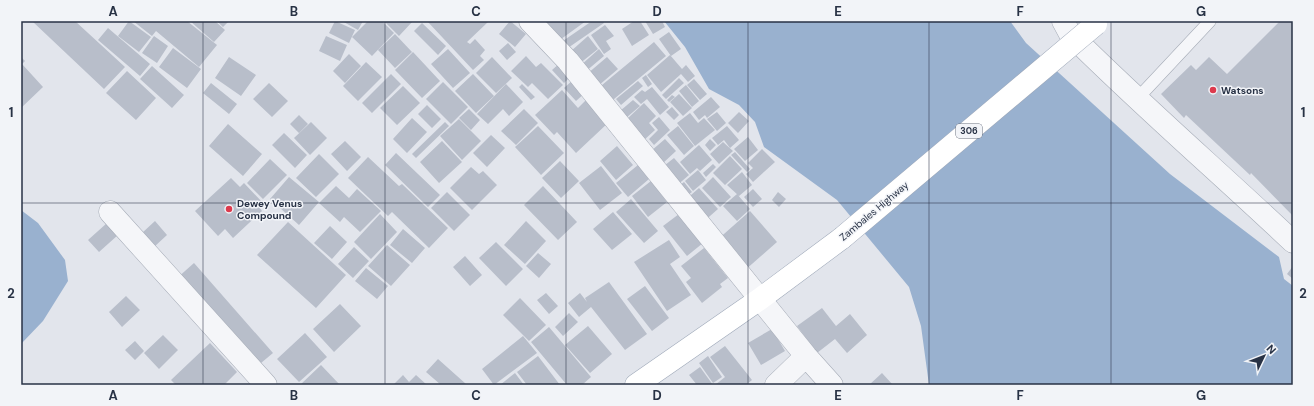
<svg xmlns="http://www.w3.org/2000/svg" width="1314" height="406" viewBox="0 0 1314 406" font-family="'DM Sans',sans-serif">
<rect width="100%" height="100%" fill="#e2e5ec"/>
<path fill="#99b1cf" d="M664,21h346l16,22 144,131 109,83 5,22 9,7v99h-364l-8,-59 -12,-39 -72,-87 -73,-53 -9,-25 -16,-17 -30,-16 -24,-42z
M21,210l17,13 27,37 3,21 -25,40 -22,23z"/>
<path fill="#b8beca" d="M32,21h43l50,46 -21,22z
M129,21l22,16 -12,15 -21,-16z
M133,21h54l30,24 -18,22 -43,-36 -4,5z
M190,21h25l10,9 -11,12z
M217,21h12l-6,6z
M335,21l20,9 -6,13 -20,-10z
M342,21h21l-5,9z
M368,21h14l12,12 -22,23 -20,-19z
M384,21h29l-14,15z
M427,21h60l1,1 -21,20 3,2 5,-5 10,11 -5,6 4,4 -11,10z
M510,21l16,13 -11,13 -16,-13z
M545,21h41l-29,21z
M592,21h11l1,2 -39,27 -5,-7z
M634,21h6l9,14 -17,11 -10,-17z
M645,21h17l3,6 -12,7z
M1280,21h13v195l-42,-43 -1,2 -64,-60 -2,3 -23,-24 30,-29 5,5 13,-13 18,17z
M422,23l24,23 -8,9 -24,-24z
M605,25l9,11 -8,5 5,8 -7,5 -13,-19z
M108,28l42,36 -10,12 -42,-36z
M669,32l12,17 -10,7 -12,-17z
M395,34l17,18 -17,16 -17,-18z
M154,36l14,10 -11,17 -15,-10z
M326,36l21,9 -7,16 -21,-10z
M588,36l10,13 -19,15 -9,-12z
M654,42l12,14 -58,48 -12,-14z
M508,43l8,9 -9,8 -8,-9z
M173,48l28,21 -14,19 -28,-21z
M448,49l22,24 -17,15 -22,-24z
M599,49l5,7 -19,16 -5,-6z
M413,52l27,29 -18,17 -27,-28z
M349,54l12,12 -16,17 -12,-12z
M670,55l12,14 4,-4 9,11 -7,6 -7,-8 -20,18 -14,-17z
M526,56l10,11 5,-4 22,22 -15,14 -16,-16 -4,4 -17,-16z
M21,57l4,4 -3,3 21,23 -22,21z
M229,57l27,18 -15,21 -26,-18z
M492,57l20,21 -16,15 -20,-20z
M607,57l11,12 -20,17 -11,-12z
M366,62l16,15 -24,24 -15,-15z
M560,63l11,13 -7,7 -12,-13z
M152,66l32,29 -12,13 -32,-29z
M127,71l29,27 -20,22 -30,-27z
M391,74l10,10 -29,29 -10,-10z
M473,74l21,22 -18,17 -21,-22z
M646,75l6,9 -4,3 -6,-9z
M679,78l5,5 -18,16 -4,-4z
M694,79l13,15 -7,6 -13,-15z
M573,80l12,13 -9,8 -12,-13z
M638,81l5,5 -22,19 -5,-6z
M443,82l25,25 -17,17 -25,-25z
M211,83l26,21 -8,10 -26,-21z
M269,83l19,18 -16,16 -19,-18z
M506,84l17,18 -14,14 -6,-7 -15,15 -11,-10z
M522,84l13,13 -4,3 -12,-13z
M686,85l13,16 -7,6 -13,-16z
M403,86l17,17 -23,22 -17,-17z
M652,87l17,20 -9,8 -13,-16 -6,5 -7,-7 8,-7 3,2z
M562,90l16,18 9,-9 22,23 -33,31 -19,-21 -3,3 -19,-20z
M679,94l13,14 -9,8 -13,-14z
M672,95l3,2 -6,5 -2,-2z
M711,97l9,10 -13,11 -2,-3 -6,5 -6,-8z
M633,100l7,6 -14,12 -6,-7z
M644,103l12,13 -7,7 6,7 -12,11 -16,-22z
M427,105l14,14 -9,9 -14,-14z
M672,107l7,8 -5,5 -8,-8z
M469,109l11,11 -9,10 -12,-12z
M524,109l14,14 -22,22 -15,-14z
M717,112l9,11 -9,8 -10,-12z
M739,112l10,9 -11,12 -10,-10z
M690,113l8,10 6,-5 11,12 -20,16 -18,-23z
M299,115l9,9 -9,9 -9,-9z
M659,117l11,13 -16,15 -5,-6 9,-9 -6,-7z
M412,118l15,14 -20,21 -14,-14z
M459,119l22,22 -19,19 -22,-24z
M311,122l16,16 -17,17 -16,-17z
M445,122l4,4 -33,32 -4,-4z
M228,124l34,30 -19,22 -34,-30z
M538,126l26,27 -23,22 -26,-28z
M678,126l16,20 -10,9 -17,-20z
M727,126l12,14 -9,8 -6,-8 -6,5 -6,-7z
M284,133l23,22 -12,13 -23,-23z
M491,135l14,13 -18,19 -14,-14z
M748,137l10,13 -13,11 -11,-12z
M665,139l11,12 -14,13 -11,-13z
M710,139l6,6 -6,6 -5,-6z
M345,141l16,16 -14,14 -16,-17z
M442,141l20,21 -23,21 -19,-21z
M723,142l10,9 -14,13 -9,-10z
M699,145l13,15 -12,11 -3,-3 -7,6 -10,-12z
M617,146l16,19 -17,15 -16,-19z
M762,149l13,13 -22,20 -7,-8 7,-6 -5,-5z
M735,152l15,17 -3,3 -16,-17z
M396,153l44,42 -12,12 -43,-42z
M319,154l20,20 -23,23 -20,-19z
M730,156l12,13 -17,16 -12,-12z
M368,157l31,29 3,-2 46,44 -19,20 -37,-36 -4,4 -40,-38z
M674,158l15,17 -14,12 -15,-18z
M270,159l17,16 -24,24 -16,-16z
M560,161l19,20 -18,17 -19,-20z
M713,164l3,3 -10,10 -3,-4z
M638,165l11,14 -21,18 -12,-14z
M601,166l21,27 -22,17 -21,-27z
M471,167l8,7 4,-3 14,14 -25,25 -22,-22z
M698,170l8,10 -13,11 -8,-10z
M742,172l10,13 -13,11 -12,-11z
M289,177l30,25 -20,23 -29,-26z
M713,177l18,20 -11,10 -18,-19z
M231,178l9,9 4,-4 19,20 -4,4 3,4 -29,27 -8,-9 -7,7 -23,-25z
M651,181l16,21 -19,15 -16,-21z
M684,182l8,10 -9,7 -8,-10z
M336,186l13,12 8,-9 24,22 -21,21 -16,-15 -4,5 -21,-19z
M543,186l34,36 -19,18 -34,-35z
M699,188l19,21 -16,14 -19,-21z
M753,189l9,10 -9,8 -9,-10z
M447,192l23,23 -16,16 -23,-23z
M778,192l8,7 -7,8 -7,-7z
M737,194l13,15 -13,12 -14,-15z
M631,199l27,32 -14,12 -28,-31z
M750,211l27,31 -33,29 -28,-30z
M613,212l19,22 -20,16 -19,-21z
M380,214l17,18 -26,27 -17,-17z
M679,214l24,29 -16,13 -24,-30z
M155,221l12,14 -13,12 -12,-14z
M526,221l20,20 -21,23 -21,-19z
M288,222l58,53 -30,33 -59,-53z
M107,223l11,12 -19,17 -11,-12z
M330,226l17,16 -15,17 -18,-16z
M403,229l22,19 -13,15 -22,-18z
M669,240l11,17 -10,7 21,31 -24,16 -33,-49z
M496,242l27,27 -17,17 -27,-28z
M387,245l23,20 -19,21 -23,-20z
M354,247l15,14 -16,17 -15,-14z
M704,248l24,30 -8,6 2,3 -20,16 -16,-21 5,-4 -10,-12z
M538,253l13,11 -12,14 -13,-12z
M465,256l17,19 -12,11 -17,-19z
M194,263l79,90 -18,15 -79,-89z
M1293,266v13l-6,-5z
M366,268l22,18 -11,13 -22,-18z
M609,282l38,52 -22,16 -34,-43 -12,10 -11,-14 12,-10 7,9 -2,-4z
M645,286l24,32 -17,13 -25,-32z
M546,293l12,13 -9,8 -12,-14z
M126,296l14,14 -18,17 -13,-15z
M520,298l26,27 -17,16 -26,-26z
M340,304l21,22 -27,26 -21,-23z
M822,308l14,18 14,-12 17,21 -20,18 -12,-14 -18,14 -20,-27z
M569,313l9,9 -15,14 -8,-9z
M588,326l24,28 -22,19 -25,-28z
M549,327l42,50 -9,8h-15l-36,-43z
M772,329l13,22 -24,14 -13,-22z
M305,333l22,24 -28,25 -22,-23z
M163,335l15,15 -19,19 -15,-16z
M523,336l14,17 -43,32 -12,-16z
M135,341l9,10 -9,9 -10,-10z
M210,343l27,29 -13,13h-48l-5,-5z
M725,346l27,34 -6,5h-31l10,-8 -15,-20z
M538,356l22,29h-33l-10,-13z
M708,356l14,21 -9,6 -14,-20z
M438,359l28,25 -1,1h-24l-15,-13z
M321,365l19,20h-40z
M700,367l13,18h-16l-8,-10z
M515,373l9,12h-24z
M882,373l11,12h-24z
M403,375l6,7 7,-7 11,10h-34z"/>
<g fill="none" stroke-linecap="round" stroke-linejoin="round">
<defs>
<path id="service" d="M1137,99l73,-78"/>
<path id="minor" d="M530,21l38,40 238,295 26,29
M110,212l156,173
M776,385l30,-29"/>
<path id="tertiary" d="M1063,21l7,13c72,72 149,138 223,208"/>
<path id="primary" d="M636,385l124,-86 82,-61"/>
</defs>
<use href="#service" stroke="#a6acb7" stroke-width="13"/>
<use href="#minor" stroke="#a6acb7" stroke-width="23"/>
<use href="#tertiary" stroke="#a6acb7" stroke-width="23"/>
<use href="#primary" stroke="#9fa9b9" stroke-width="23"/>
<use href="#service" stroke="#f5f6f9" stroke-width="12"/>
<use href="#minor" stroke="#f5f6f9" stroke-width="22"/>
<use href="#tertiary" stroke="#f5f6f9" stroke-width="22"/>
<use href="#primary" stroke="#fff" stroke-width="22"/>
<defs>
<path id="primary-bridge" d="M842,238l254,-214"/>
</defs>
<use href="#primary-bridge" stroke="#9fa9b9" stroke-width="23" stroke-linecap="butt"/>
<use href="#primary-bridge" stroke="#fff" stroke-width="22"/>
</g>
<path fill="none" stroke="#283245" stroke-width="1" stroke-opacity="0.55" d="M203,21v364M385,21v364M566,21v364M748,21v364M929,21v364M1111,21v364M21,203h1272"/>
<g fill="#dd3a4d" stroke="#f2f4f8" stroke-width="1.5">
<circle cx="1213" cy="90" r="4"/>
<circle cx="229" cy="209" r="4"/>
</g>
<g text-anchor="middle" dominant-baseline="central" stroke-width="3" stroke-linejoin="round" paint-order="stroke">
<rect fill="#f2f4f8" stroke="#656c7b" stroke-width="1" x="956" y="124" width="26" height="14" rx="3"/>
<g font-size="9" font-weight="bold" fill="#283245">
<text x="969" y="131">306</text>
</g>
<g font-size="10" font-weight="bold" fill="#283245" stroke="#f2f4f8" text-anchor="start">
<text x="1221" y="90">Watsons</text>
<text x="237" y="203">Dewey Venus<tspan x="237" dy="12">Compound</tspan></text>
</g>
<g font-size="10" fill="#283245" stroke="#f2f4f8">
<text transform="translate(874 211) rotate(-40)">Zambales Highway</text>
</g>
</g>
<rect width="1314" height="406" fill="none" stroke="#f2f4f8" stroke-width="44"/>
<g transform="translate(1264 356) rotate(47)" stroke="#f2f4f8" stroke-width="3" paint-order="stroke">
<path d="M0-3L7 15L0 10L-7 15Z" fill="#283245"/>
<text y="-6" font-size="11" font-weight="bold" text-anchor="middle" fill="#283245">N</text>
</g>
<rect x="22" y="22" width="1270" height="362" fill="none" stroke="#283245" stroke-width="1.5"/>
<g font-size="13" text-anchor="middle" font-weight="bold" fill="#283245">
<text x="113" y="16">A</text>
<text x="294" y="16">B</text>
<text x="476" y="16">C</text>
<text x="657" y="16">D</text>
<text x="838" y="16">E</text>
<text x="1020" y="16">F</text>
<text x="1201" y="16">G</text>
<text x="11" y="117">1</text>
<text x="1303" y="117">1</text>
<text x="11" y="298">2</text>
<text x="1303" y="298">2</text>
<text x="113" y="400">A</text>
<text x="294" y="400">B</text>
<text x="476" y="400">C</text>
<text x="657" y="400">D</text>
<text x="838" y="400">E</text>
<text x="1020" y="400">F</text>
<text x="1201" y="400">G</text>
</g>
</svg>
